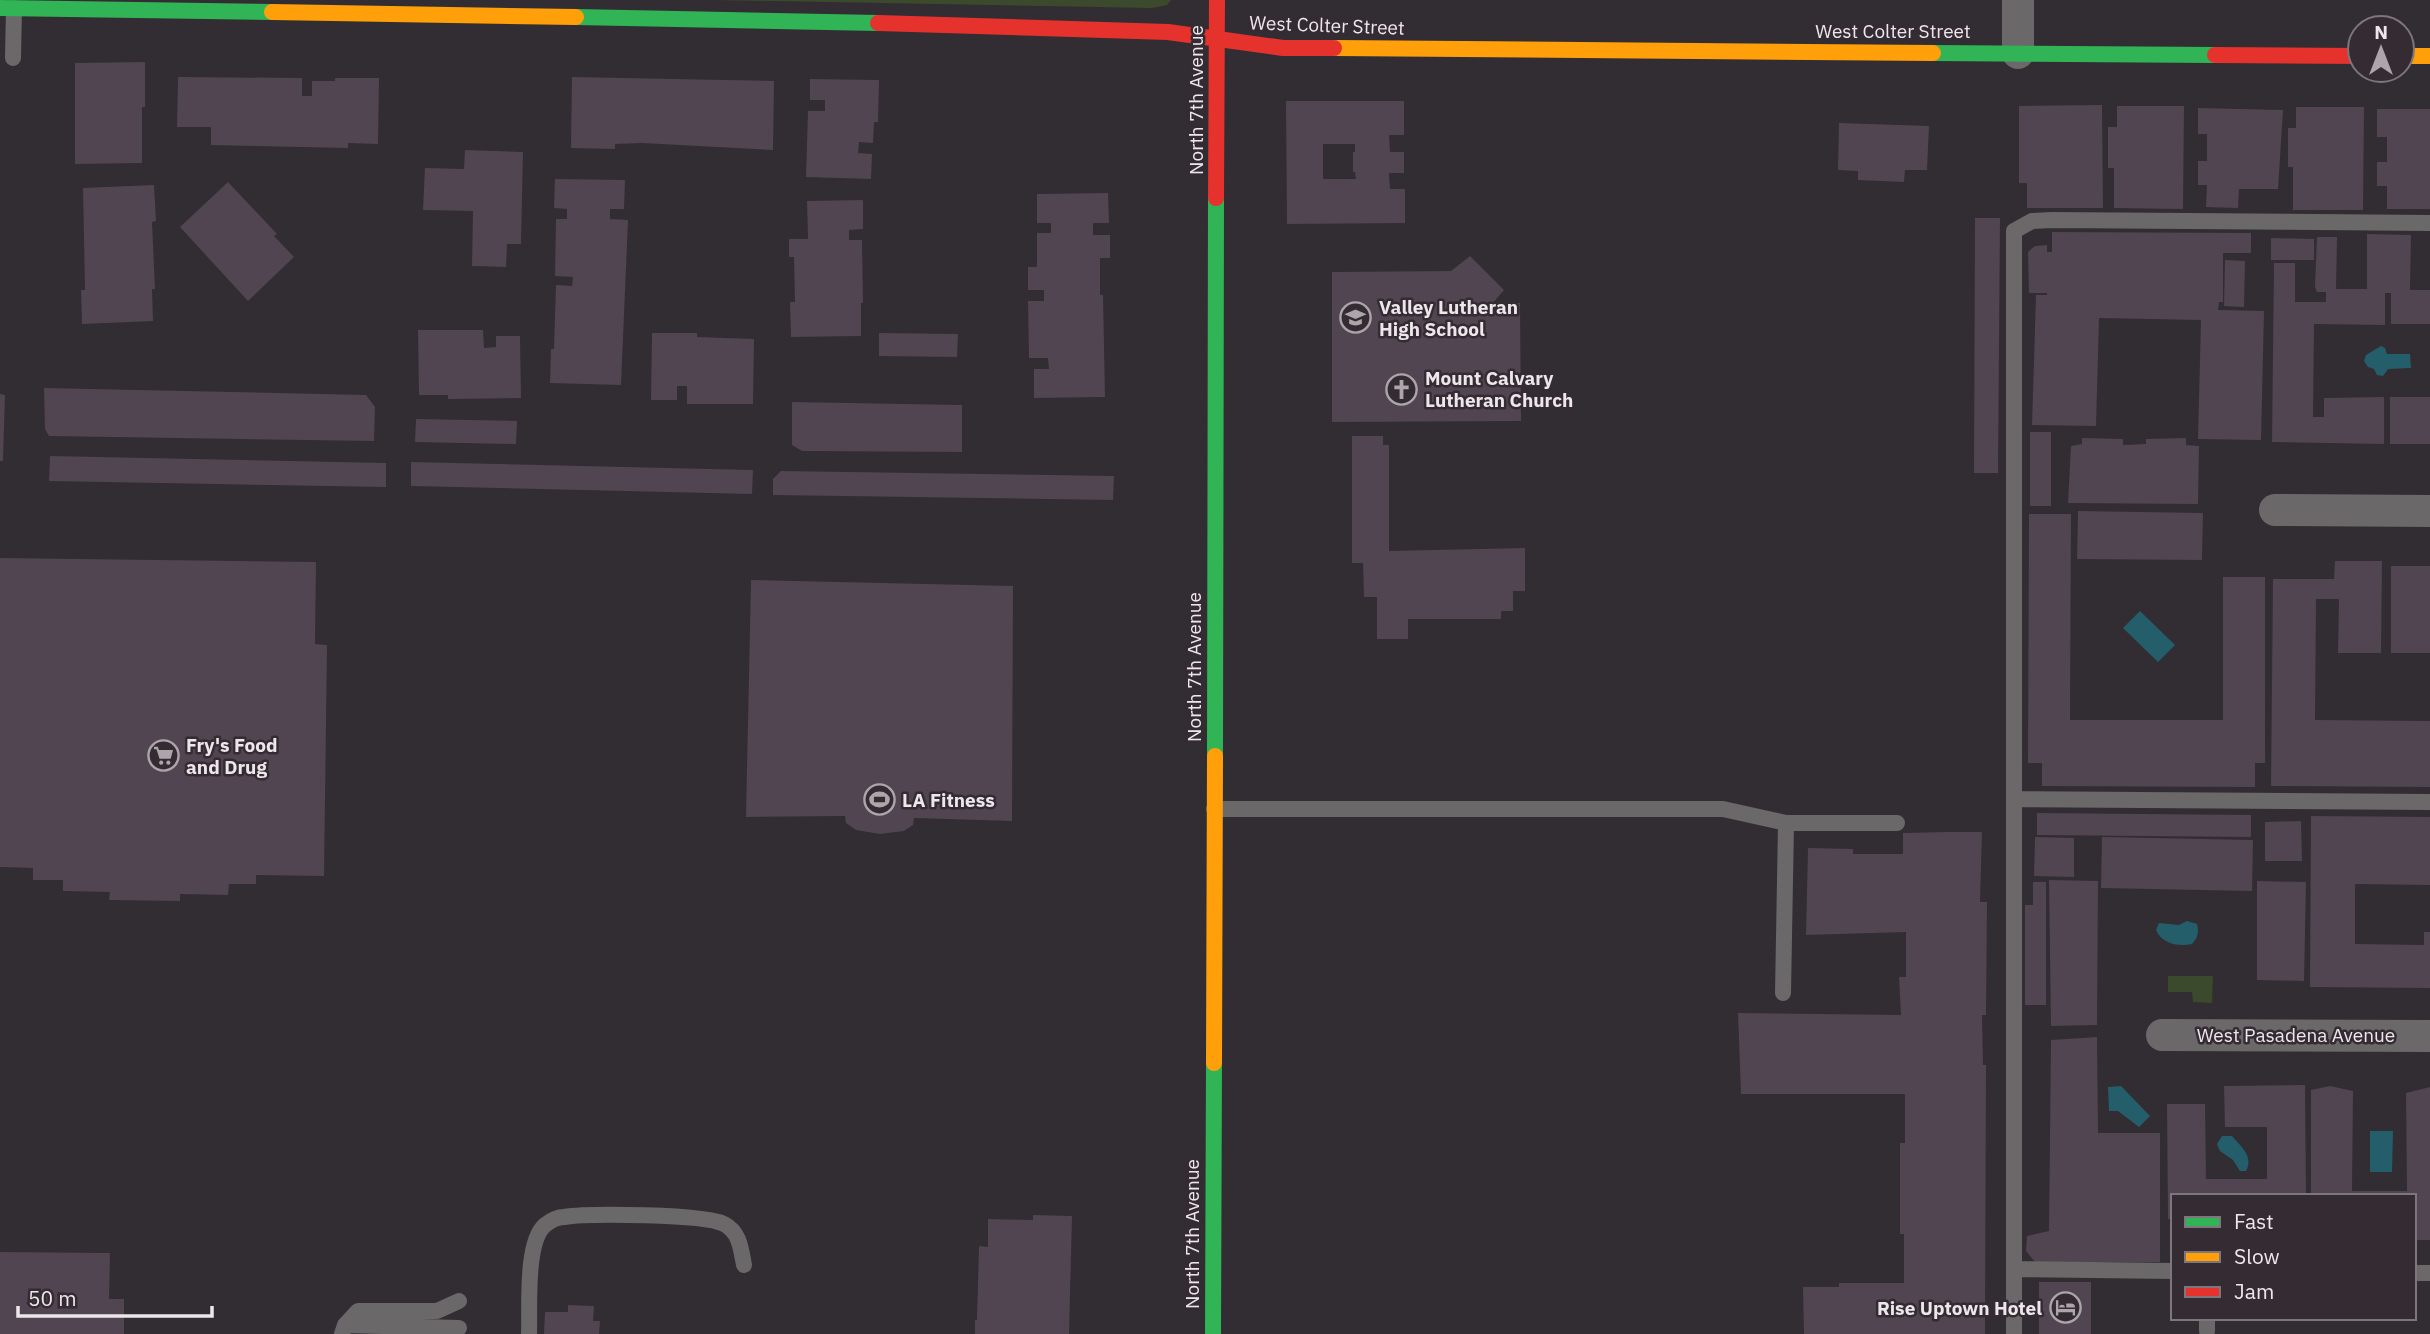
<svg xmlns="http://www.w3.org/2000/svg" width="2430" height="1334" viewBox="0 0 2430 1334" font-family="'IBM Plex Sans',sans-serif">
<rect width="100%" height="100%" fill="#322d32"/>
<path fill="#3b4a2d" d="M715,0h456l-4,5 -15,3z
M2168,976h45l-1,27 -19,-1 -1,-10h-24z"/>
<path fill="#245e6b" d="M2381,346l4,2 2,6h23l1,14 -23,1 -5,7 -6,-1 -3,-6 -6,-2 -4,-6 2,-6z
M2140,611l35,34 -17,17 -35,-34z
M2187,921l10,3c2,9 1,13 -5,20 -13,3 -30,0 -36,-14l3,-7 20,2z
M2121,1086l29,30 -11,11 -21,-16h-9l-1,-24z
M2370,1131h23l-1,41h-22z
M2222,1136h10c9,11 22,20 14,35h-6l-7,-11 -13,-9 -3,-7z"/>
<path fill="#504550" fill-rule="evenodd" d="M145,62v45h-3v56l-67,1v-101z
M178,77l124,1v18h10v-15h23v-3h44l-1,66 -30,-1v5l-137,-3v-18h-34z
M572,77l202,4 -1,69 -131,-7 -27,1v5l-44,-1z
M810,79l69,1 -1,42h-4l-1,21 -14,-1 -1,11 14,1 -1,25 -65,-2 2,-66h17v-11h-15z
M1286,101h118v34h-15l1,17h14v21h-15l1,16h15v34l-118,1zM1323,144h32v8h-2v20h2l1,7h-33z
M2102,105l1,103h-76v-25h-8v-77z
M2117,106h67l-1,103 -69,-1v-40h-6v-41h9z
M2296,107h68l-1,103h-70v-43h-5v-39h8z
M2198,108l85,2 -5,79h-39l-1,19 -32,-1 1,-22h-9v-24h9v-27h-9z
M2377,109h53v100h-43v-23h-10v-24h10v-25h-10z
M1839,123l90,3 -2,44h-22l-1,12 -46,-2v-9l-20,-1z
M465,150l58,2 -2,92h-14l-1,23 -34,-1 1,-55 -50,-1 2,-42 39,1z
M555,179l70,1 -1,29h-14v10l18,1 -7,165 -71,-2 1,-34h3l2,-64 16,1 1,-9 -18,-1 1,-57h11v-10l-13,-1z
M228,182l49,52 -3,2 20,21 -46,44 -68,-74z
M154,185l2,36 -4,1 3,67h-3l1,32 -71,3 -1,-34h4l-2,-102z
M1108,193l1,30h-16v12h17v23h-10v37h3l2,102 -71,1v-29h15l-1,-11h-19l-1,-57h16v-11h-16v-23h9v-34h14v-10h-14v-29z
M863,200v29l-14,1v10h13l1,63h-2v33l-70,1 -1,-35h5l-1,-45h-5v-18h19l-1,-38z
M1975,218h25l-2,255h-24z
M2052,232l199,1v20h-28v49h-4l-1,8 46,1 -3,129 -63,-1 3,-119 -102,-2 -3,108 -64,-1 4,-130h11v-2h-18l-1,-41 7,-6 12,-1v7h5z
M2367,234l44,1 -1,55h20v34h-39v-31h-6v32l-71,-1 -1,93h11v-19l60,-1v47l-112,-2 2,-179h21v39h31v-10h-9l-2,-5 2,-50h20l-1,52h31z
M2271,238l43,1v21h-43z
M1470,256l34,34 -12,14 28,-1 1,118 -189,1v-150l119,-1z
M2225,260l20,1 -1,46 -20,-1z
M418,330h65l1,18 12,-1v-11h24l1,62 -73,1v-4h-29z
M652,333h45v4l57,2 -1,65h-66v-18h-10v14h-26z
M879,333l79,1 -1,23 -78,-1z
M44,388l322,7 9,12 -1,34 -325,-5 -4,-7z
M0,394l5,1 -2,66h-3z
M2390,397h40v47h-40z
M792,402l170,3v47l-160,-1 -10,-6z
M416,419l101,2 -1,23 -101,-2z
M2030,432h21v74h-21z
M1352,436h31v9h6v106l136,-3v43h-12v20h-12v8h-93v20h-31v-42h-13l-1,-34h-11z
M2082,438l41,1v6l23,-1v-5l40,-1v7l13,1 -1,58 -130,-1 3,-57 11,-2z
M50,456l336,7v24l-337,-6z
M411,462l342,8 -1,24 -341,-8z
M781,471l333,5 -1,24 -340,-5v-16z
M2078,511l125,2 -1,47 -125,-1z
M2029,514h42l-1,206h153v-143h42v186h-10v24l-213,-1v-23h-14z
M0,558l316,4 -1,82 12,1 -3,231 -68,-1v9h-27l-1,11 -48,-1v7l-71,-1 1,-8 -47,-1v-11h-30v-12l-33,-1z
M2335,561h47l-1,92h-43l1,-54h-23l-1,121 115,1v66l-159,-1 2,-207h61z
M2391,566h39v87h-39z
M751,580l262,6 -1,235 -98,-3 -1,7 -9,6 -24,3 -24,-4 -10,-7 -1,-7 -99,1z
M2037,813l214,2v22l-214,-2z
M2311,816l119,1v68l-75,-1v60l69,1v-13h6v56l-120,-1z
M2301,821l1,40h-37v-39z
M1947,832h35l-2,70h7l-1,113h-4l1,50h3l-1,269h-181l-1,-47h36v-4h65v-49h-4v-91h5v-49h-164l-3,-81 163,2 -2,-38h7v-45l-100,3 2,-87 45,1v5h50v-21z
M2035,837l39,1v39l-40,-1z
M2102,837l151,3 -1,51 -151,-3z
M2049,880l49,1 -1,144 -46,1z
M2257,881l49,1 -2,99 -47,-1z
M2033,882h13v123h-21v-100h8z
M2097,1037l1,96h62v129h-125l-9,-11 1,-15 22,-5 2,-191z
M2305,1085l1,111h-133v23h-5l-1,-115h38l1,75h61v-52h-42l-1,-41z
M2330,1086l23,5 -1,100h55l-1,-98 24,-6v153h-16v-44h-103v-106z
M1033,1215l39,1 -3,118h-94v-14h2l2,-74 9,1v-28l45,1z
M0,1252l110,1 -1,46h15v35h-124z
M2039,1282h52v52h-52z
M568,1305l26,1 -1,15h7l-1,13h-55l1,-22h23z"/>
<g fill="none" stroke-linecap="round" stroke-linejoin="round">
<path stroke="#6a6869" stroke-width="16" d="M13,58l1,-50
M2014,799l416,3
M1214,809h509l63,14h111
M1783,993l3,-170
M2014,1269l159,2
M2414,1273h16
M2207,1318v13
M345,1325l114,3
M342,1334l3,-9 13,-14h79l22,-10
M529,1334c1,-25 -4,-92 16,-109 5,-4 13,-8 19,-8 24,-4 141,-3 160,7 16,8 17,26 20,41
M2014,1334v-1103l18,-10 20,-1 378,3"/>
<path stroke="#6a6869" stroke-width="32" d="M2018,53v-53
M2275,510l155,1
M2162,1035l268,1"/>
<path stroke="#30b455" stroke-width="16" d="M0,8l272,4
M576,17l302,6
M1933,53l282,2
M1215,756l1,-558
M1213,1334l1,-271"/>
<path stroke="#ff9f0a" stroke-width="16" d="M272,12l304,5
M1334,48l599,5
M2402,56h28
M1214,1063l1,-307"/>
<path stroke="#e5322d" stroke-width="16" d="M878,23l290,9 115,16h51
M2215,55l145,1
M1216,198l1,-198"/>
</g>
<defs>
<symbol id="school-ring" viewBox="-11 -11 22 22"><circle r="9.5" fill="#342b33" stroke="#aca6ab" stroke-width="1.5"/><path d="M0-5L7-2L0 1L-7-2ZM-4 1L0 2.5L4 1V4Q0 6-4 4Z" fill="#aca6ab"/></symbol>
<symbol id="church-ring" viewBox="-11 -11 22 22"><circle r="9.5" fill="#342b33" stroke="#aca6ab" stroke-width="1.5"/><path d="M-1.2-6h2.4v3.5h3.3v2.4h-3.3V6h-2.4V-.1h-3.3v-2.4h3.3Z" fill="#aca6ab"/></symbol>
<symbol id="supermarket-ring" viewBox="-11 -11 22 22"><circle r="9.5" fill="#342b33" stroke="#aca6ab" stroke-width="1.5"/><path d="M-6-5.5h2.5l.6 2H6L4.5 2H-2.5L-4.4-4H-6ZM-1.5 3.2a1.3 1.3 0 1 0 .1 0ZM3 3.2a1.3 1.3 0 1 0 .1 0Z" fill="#aca6ab"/></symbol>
<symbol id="stadium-ring" viewBox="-11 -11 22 22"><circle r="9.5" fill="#342b33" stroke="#aca6ab" stroke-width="1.5"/><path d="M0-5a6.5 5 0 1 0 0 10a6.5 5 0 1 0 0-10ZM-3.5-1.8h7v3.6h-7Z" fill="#aca6ab"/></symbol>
<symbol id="hotel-ring" viewBox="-11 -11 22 22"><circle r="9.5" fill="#342b33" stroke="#aca6ab" stroke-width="1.5"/><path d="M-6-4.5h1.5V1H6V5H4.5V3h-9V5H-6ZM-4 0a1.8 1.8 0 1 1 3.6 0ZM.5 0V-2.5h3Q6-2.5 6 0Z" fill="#aca6ab"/></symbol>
</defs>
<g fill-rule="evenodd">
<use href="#school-ring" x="1338" y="300" width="35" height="35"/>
<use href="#church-ring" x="1384" y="372" width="35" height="35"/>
<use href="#supermarket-ring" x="146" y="738" width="35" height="35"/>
<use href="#stadium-ring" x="862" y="782" width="35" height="35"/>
<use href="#hotel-ring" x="2048" y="1290" width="35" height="35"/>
</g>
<g text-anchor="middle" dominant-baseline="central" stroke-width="5" stroke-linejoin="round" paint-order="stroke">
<g font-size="19" fill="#ede7ec" stroke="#342b33">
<text transform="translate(1327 25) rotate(2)">West Colter Street</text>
<text x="1893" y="31">West Colter Street</text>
<text transform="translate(1196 100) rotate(-90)">North 7th Avenue</text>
<text transform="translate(1194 667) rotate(-90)">North 7th Avenue</text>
<text x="2296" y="1035">West Pasadena Avenue</text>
<text transform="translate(1192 1234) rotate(-90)">North 7th Avenue</text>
</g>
<g font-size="19" font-weight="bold" fill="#ede7ec" stroke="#342b33" text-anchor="start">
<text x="1379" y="307">Valley Lutheran<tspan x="1379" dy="22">High School</tspan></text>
<text x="1425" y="378">Mount Calvary<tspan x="1425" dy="22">Lutheran Church</tspan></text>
<text x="186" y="745">Fry's Food<tspan x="186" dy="22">and Drug</tspan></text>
<text x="902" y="800">LA Fitness</text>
<text x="2042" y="1308" text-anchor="end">Rise Uptown Hotel</text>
</g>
</g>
<rect x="2171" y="1194" width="245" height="126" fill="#342b33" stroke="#7e767d" stroke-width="2"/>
<rect x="2185" y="1217" width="35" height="10" fill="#30b455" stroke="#7e767d" stroke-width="2"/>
<text x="2234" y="1229" font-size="21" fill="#ede7ec">Fast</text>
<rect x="2185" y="1252" width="35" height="10" fill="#ff9f0a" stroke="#7e767d" stroke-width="2"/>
<text x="2234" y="1264" font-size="21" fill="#ede7ec">Slow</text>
<rect x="2185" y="1287" width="35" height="10" fill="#e5322d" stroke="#7e767d" stroke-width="2"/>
<text x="2234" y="1299" font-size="21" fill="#ede7ec">Jam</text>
<g transform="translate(2381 49)"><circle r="33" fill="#342b33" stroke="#7e767d" stroke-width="2"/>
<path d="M0-5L12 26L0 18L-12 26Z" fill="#aca6ab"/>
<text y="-10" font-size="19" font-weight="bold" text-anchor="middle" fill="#ede7ec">N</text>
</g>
<path d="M18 1306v10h194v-10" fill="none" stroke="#ede7ec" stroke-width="3.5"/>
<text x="28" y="1306" font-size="21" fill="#ede7ec" stroke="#342b33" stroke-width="5" paint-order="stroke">50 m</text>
</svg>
